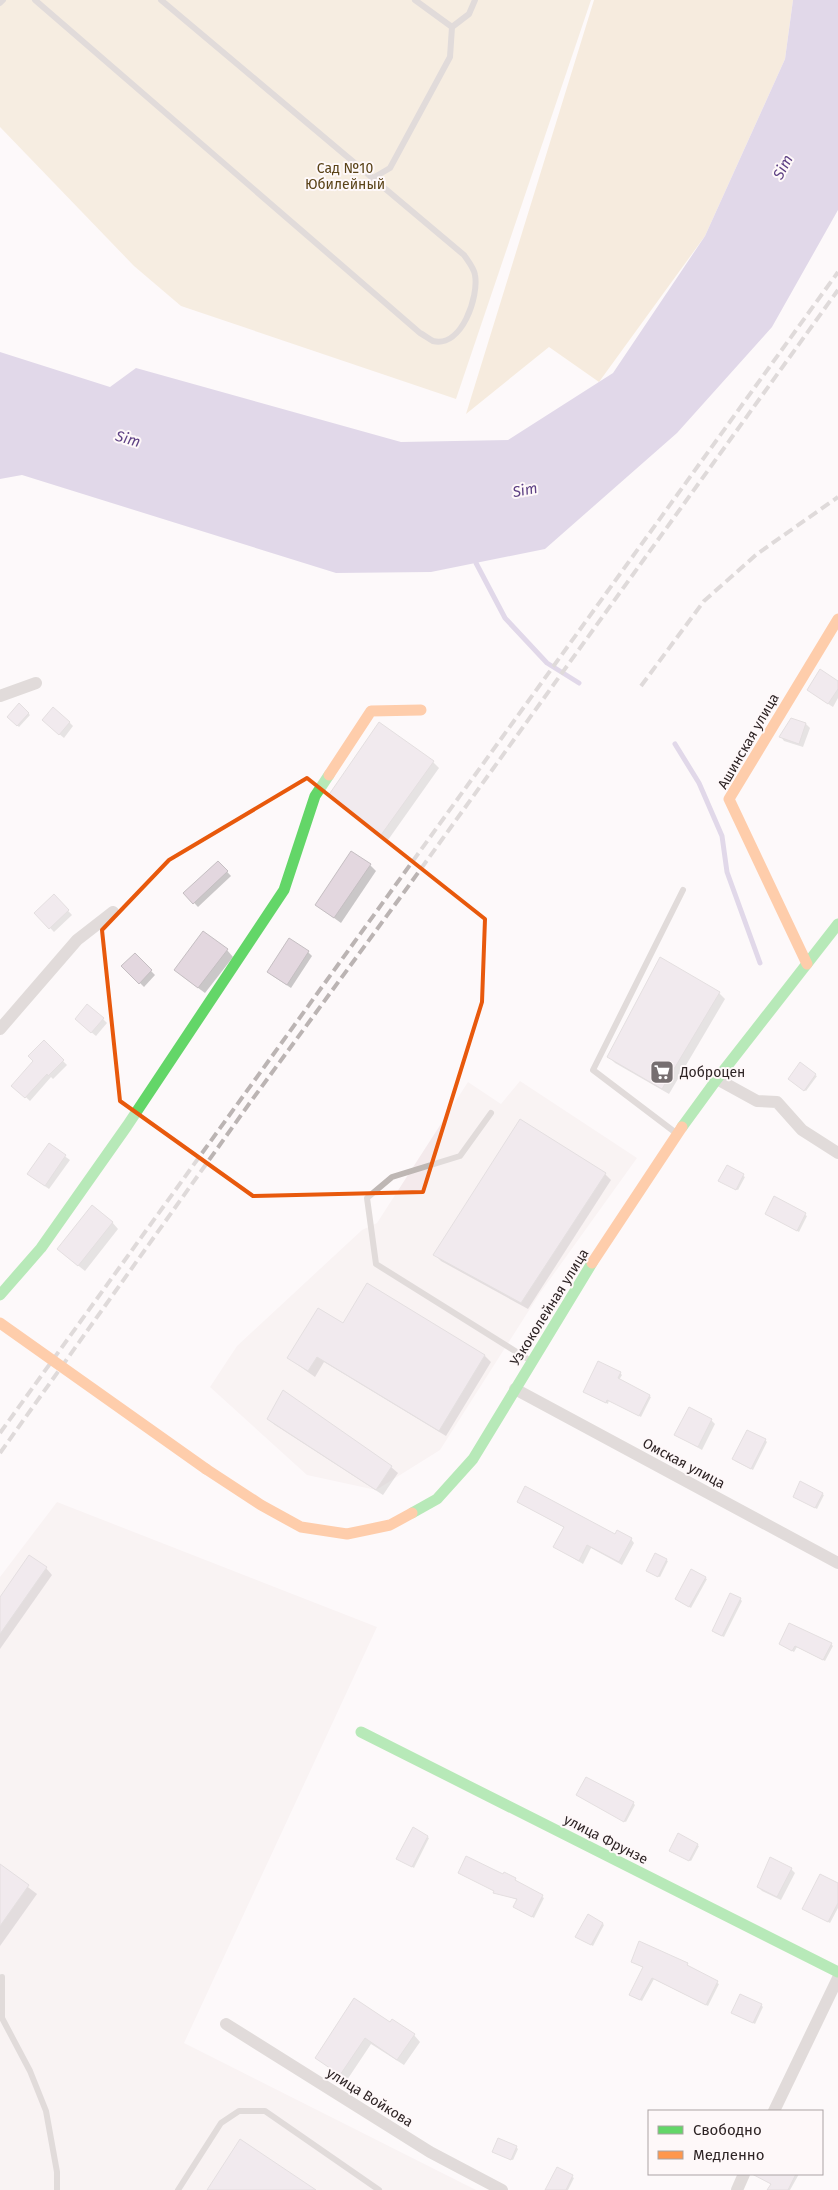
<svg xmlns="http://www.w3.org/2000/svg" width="838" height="2190" viewBox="0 0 838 2190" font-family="'Fira Sans',sans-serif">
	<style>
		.built { fill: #f4eaec }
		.green { fill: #eeddc4 }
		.forest { fill: #eedabc }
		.water { fill: #bfb0d6 }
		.shadow { fill: #0003 }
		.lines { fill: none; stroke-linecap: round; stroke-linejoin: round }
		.stream { stroke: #bfb0d6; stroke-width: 5 }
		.building { fill: #e3d7df; stroke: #c5bfc2 }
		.lane { stroke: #beb7b4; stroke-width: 6 }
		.street { stroke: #beb7b4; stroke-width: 12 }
		.fast { stroke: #63d668; stroke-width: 11 }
		.slow { stroke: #ff974d; stroke-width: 11 }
		.rail { stroke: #bbb4b3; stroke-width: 4; stroke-dasharray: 10 5; stroke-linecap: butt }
		.slow-bridge { stroke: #ff974d; stroke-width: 11 }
		.marked { fill: none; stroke: #e8590c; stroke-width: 4; stroke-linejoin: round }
		.labels { text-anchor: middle; stroke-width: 4; stroke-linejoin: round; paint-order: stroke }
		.park-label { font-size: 14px; fill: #5a4318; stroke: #fef8f9 }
		.street-label { font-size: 14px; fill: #2e2425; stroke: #fef8f9 }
		.poi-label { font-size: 14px; fill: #2e2425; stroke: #fef8f9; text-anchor: start }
		.water-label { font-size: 15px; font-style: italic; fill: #5e4184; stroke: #fef8f9 }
	</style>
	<rect width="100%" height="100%" fill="#fdf9fa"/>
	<g class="built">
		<polygon points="520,1081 637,1158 540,1293 440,1450 376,1490 307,1475 210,1387 237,1346 362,1230 377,1223 468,1082 501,1104"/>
		<polygon points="57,1502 377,1627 184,2043 476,2190 0,2190 0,1577"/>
	</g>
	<polygon class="green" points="0,0 591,0 456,399 181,306 134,266 0,127"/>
	<polygon class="forest" points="594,0 793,0 785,59 705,236 599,382 549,347 466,414"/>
	<polygon class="water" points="793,0 838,0 838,210 772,327 677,433 545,549 431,572 336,573 22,475 0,479 0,352 110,387 136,368 401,442 508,440 613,373 705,236 785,59"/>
	<g class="shadow">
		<polygon points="838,682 838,698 833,707 813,694"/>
		<polygon points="19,705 30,715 19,727 8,717"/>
		<polygon points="791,719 806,724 810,728 803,747 784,741 781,737"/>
		<polygon points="69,722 73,726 64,738 47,724"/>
		<polygon points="433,762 439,768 388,840 329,796"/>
		<polygon points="218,862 231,876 198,907 185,893"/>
		<polygon points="370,865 376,871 341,923 316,905"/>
		<polygon points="54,896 72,915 54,932 36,913"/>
		<polygon points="227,950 233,957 205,993 182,976"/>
		<polygon points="308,952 312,956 291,988 273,976"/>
		<polygon points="135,955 155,975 144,987 123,966"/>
		<polygon points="719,993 725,999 669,1094 615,1063 609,1057"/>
		<polygon points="103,1019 107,1023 96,1036 80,1023"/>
		<polygon points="44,1042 67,1065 53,1079 51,1077 30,1101 13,1085 35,1061"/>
		<polygon points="815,1075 817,1076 806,1091 791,1080"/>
		<polygon points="49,1145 70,1160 49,1189 33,1178"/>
		<polygon points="727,1167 745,1177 738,1190 720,1181"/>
		<polygon points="605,1174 611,1180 528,1309 441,1261 435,1255"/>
		<polygon points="775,1198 807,1216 799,1232 766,1214"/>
		<polygon points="112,1222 118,1229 85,1271 65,1255"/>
		<polygon points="343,1325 485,1356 491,1362 446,1436 324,1362 315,1377 288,1358"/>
		<polygon points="620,1373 622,1375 619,1380 651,1397 641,1417 609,1400 608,1404 586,1393"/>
		<polygon points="268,1419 391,1467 398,1473 383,1495 275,1425"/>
		<polygon points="711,1420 715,1424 702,1450 676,1435"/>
		<polygon points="765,1440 767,1442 753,1470 735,1461"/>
		<polygon points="822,1494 824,1495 817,1509 796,1498"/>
		<polygon points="518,1502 616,1536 631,1539 634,1543 622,1565 591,1548 583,1564 555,1547 565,1528"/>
		<polygon points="666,1560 668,1561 660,1577 649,1572"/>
		<polygon points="46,1568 52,1575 0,1649 0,1599"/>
		<polygon points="705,1578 707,1579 691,1608 678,1601"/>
		<polygon points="740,1599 742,1601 724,1637 715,1633 713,1631"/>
		<polygon points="831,1644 833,1646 825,1661 797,1647 794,1652 782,1645"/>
		<polygon points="580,1797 633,1803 635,1805 626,1822"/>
		<polygon points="414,1829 429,1838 414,1868 400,1860"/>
		<polygon points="697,1845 699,1846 691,1861 673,1852"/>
		<polygon points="0,1866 37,1894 0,1946"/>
		<polygon points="791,1869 795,1873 781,1900 762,1891 758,1887"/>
		<polygon points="515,1879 516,1882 544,1898 534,1918 515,1907 518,1900 495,1892"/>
		<polygon points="838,1884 838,1908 830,1923 806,1910"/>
		<polygon points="603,1924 604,1925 593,1946 578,1938"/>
		<polygon points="632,1962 687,1964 688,1967 719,1984 708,2006 654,1979 642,2001 632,1996 644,1968"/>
		<polygon points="761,2005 763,2007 755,2024 733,2013"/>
		<polygon points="390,2024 414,2035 420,2042 404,2065 371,2044 347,2080 316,2058"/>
		<polygon points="516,2147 518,2149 513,2160 495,2153"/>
		<polygon points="558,2169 574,2178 568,2190 552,2190"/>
		<polygon points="765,2174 799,2174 790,2190 769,2190 772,2184 763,2179"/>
	</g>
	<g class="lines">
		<g class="stream">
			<polyline points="477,557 476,563 505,618 547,663 579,683"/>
			<polyline points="675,744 699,783 722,836 727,872 760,963"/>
		</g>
	</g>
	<g class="building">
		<polygon points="820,669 838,681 838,689 828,704 807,690"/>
		<polygon points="19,703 29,713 17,726 7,717"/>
		<polygon points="53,707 70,722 59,735 42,720"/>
		<polygon points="791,718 806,723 799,744 779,737"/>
		<polygon points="379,722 434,761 381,835 328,796"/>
		<polygon points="351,851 371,864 334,918 315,905"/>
		<polygon points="218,861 228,871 193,904 183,893"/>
		<polygon points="54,894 69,910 49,929 34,913"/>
		<polygon points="203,931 228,949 198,988 174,970"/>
		<polygon points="289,938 309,951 287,985 267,972"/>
		<polygon points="135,953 152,970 139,984 121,966"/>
		<polygon points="660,957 720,992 662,1089 607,1057"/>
		<polygon points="87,1004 104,1018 91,1033 75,1019"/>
		<polygon points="44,1040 64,1060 48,1076 47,1074 25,1098 11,1086 33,1061 28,1056"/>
		<polygon points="800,1062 816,1074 804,1091 788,1079"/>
		<polygon points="520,1119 606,1173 521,1303 433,1255"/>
		<polygon points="49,1143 66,1155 45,1186 27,1174"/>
		<polygon points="727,1165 744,1174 736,1190 718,1181"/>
		<polygon points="774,1196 806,1213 797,1231 765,1214"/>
		<polygon points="92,1205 113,1222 78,1266 57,1249"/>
		<polygon points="367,1283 485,1355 439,1431 317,1357 308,1371 287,1358 318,1308 343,1323"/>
		<polygon points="598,1361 621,1372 618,1378 650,1395 639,1416 607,1400 606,1403 583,1392"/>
		<polygon points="283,1390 392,1466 376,1490 267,1419"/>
		<polygon points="689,1407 712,1419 698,1447 674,1435"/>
		<polygon points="747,1430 766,1439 751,1469 732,1459"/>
		<polygon points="800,1481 823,1493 815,1508 793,1497"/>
		<polygon points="525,1486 615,1534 617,1530 632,1538 619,1562 587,1545 579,1561 553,1547 564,1527 517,1502"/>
		<polygon points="655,1553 667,1559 658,1577 646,1571"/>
		<polygon points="29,1555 47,1567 0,1634 0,1597"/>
		<polygon points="691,1569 706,1577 689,1607 675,1599"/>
		<polygon points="730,1593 741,1598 722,1636 712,1631"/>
		<polygon points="789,1623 832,1643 823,1660 795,1646 792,1651 779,1644"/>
		<polygon points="586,1777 634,1802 624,1822 576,1795"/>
		<polygon points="413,1827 428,1836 412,1867 396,1859"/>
		<polygon points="678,1833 698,1844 689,1861 669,1851"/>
		<polygon points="466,1856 503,1874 504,1872 516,1878 515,1880 543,1895 532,1917 513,1907 517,1899 493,1893 494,1891 458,1873"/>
		<polygon points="770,1857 792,1868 777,1897 757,1887"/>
		<polygon points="0,1864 29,1885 0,1926"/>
		<polygon points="820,1874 838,1883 838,1903 828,1922 802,1909"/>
		<polygon points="588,1914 603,1923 591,1945 575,1937"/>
		<polygon points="639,1941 688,1963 687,1965 718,1981 706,2005 652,1978 640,2000 629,1995 643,1967 631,1962"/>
		<polygon points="740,1994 762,2004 753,2023 731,2013"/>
		<polygon points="354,1998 390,2022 392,2019 415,2034 397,2060 365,2038 340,2075 315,2058"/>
		<polygon points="498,2138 517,2146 511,2160 492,2152"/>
		<polygon points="240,2139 316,2190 207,2190"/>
		<polygon points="557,2167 573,2175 566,2190 545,2190"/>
		<polygon points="752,2174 796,2174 788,2190 767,2190 771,2184"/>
	</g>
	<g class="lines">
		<g class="lane">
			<path d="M35,0l385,333c4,2 9,6 13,8 29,7 46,-45 42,-66 -1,-7 -7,-14 -11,-20l-303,-255"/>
			<polyline points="415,0 452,27"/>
			<polyline points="0,3 3,0"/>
			<polyline points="373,178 390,168 450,57 452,27 469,14 475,0"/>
			<polyline points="491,1113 460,1156 392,1177 367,1198 376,1264 531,1361"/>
			<polyline points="676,1133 593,1070 683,890"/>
			<polyline points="2,1977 2,2018 30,2071 46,2111 57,2172 57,2190"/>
			<polyline points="178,2190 221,2123 239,2111 265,2111 379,2190"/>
		</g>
		<g class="street">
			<polyline points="0,696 36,683"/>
			<polyline points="0,1029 77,940 113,912"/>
			<polyline points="717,1079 757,1101 777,1102 802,1130 838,1153"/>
			<polyline points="515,1389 838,1563"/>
			<polyline points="226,2024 430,2152 502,2190"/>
			<polyline points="774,2111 838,1978"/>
			<polyline points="737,2190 744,2174"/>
		</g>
		<g class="fast">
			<polyline points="682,1127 717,1079 838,924"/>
			<polyline points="0,1295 41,1248 127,1126 284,890 315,796 329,775"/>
			<polyline points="412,1513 437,1499 473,1459 592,1263"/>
			<polyline points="361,1732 838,1972"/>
		</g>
		<g class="slow">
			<polyline points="329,775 371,711 421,710"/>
			<polyline points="807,964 729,799 838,619"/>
			<polyline points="592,1263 682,1127"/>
			<polyline points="206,1469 261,1505 301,1527 347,1534 390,1525 412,1513"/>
		</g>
		<g class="rail">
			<polyline points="641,686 704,601 757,554 838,497"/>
			<polyline points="0,1433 838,272"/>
			<polyline points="0,1453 249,1104 402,895 838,290"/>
		</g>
		<polyline class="slow-bridge" points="0,1323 206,1469"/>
	</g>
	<path d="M0 0H838V2190H0ZM307,778l178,141 -3,83 -59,190 -170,4 -133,-95 -18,-171 67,-70z" fill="#fdf9fa" fill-opacity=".55" fill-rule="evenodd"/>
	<path class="marked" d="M307,778l178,141 -3,83 -59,190 -170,4 -133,-95 -18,-171 67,-70z"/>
	<defs>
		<g id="supermarket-square" transform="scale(1.25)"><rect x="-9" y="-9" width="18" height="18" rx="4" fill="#766f70" stroke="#fef8f9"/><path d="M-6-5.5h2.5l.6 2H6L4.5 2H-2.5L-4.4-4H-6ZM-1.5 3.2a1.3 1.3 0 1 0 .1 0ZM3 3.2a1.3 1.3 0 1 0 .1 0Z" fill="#fff"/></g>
	</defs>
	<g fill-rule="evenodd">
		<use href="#supermarket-square" x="662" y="1072"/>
	</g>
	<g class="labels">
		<g class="park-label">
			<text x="345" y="173">Сад №10<tspan x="345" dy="16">Юбилейный</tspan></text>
		</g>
		<g class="street-label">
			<text transform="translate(748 741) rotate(-60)" y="5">Ашинская улица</text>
			<text transform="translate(549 1307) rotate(-58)" y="5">Узкоколейная улица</text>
			<text transform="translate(684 1463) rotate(28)" y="5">Омская улица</text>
			<text transform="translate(606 1839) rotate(27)" y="5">улица Фрунзе</text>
			<text transform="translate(370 2097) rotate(32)" y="5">улица Войкова</text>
		</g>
		<g class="poi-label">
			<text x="680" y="1077">Доброцен</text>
		</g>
		<g class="water-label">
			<text transform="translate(783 167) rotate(-62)" y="5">Sim</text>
			<text transform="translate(128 439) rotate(16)" y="5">Sim</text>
			<text transform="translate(525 490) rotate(-11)" y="5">Sim</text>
		</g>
	</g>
	<rect x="648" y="2110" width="175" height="65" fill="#fef8f9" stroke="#aba3a4"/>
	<rect x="658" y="2126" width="25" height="8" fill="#63d668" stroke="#aba3a4"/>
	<text x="693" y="2135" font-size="15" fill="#2e2425">Свободно</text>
	<rect x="658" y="2151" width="25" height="8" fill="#ff974d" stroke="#aba3a4"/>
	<text x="693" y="2160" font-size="15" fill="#2e2425">Медленно</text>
</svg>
